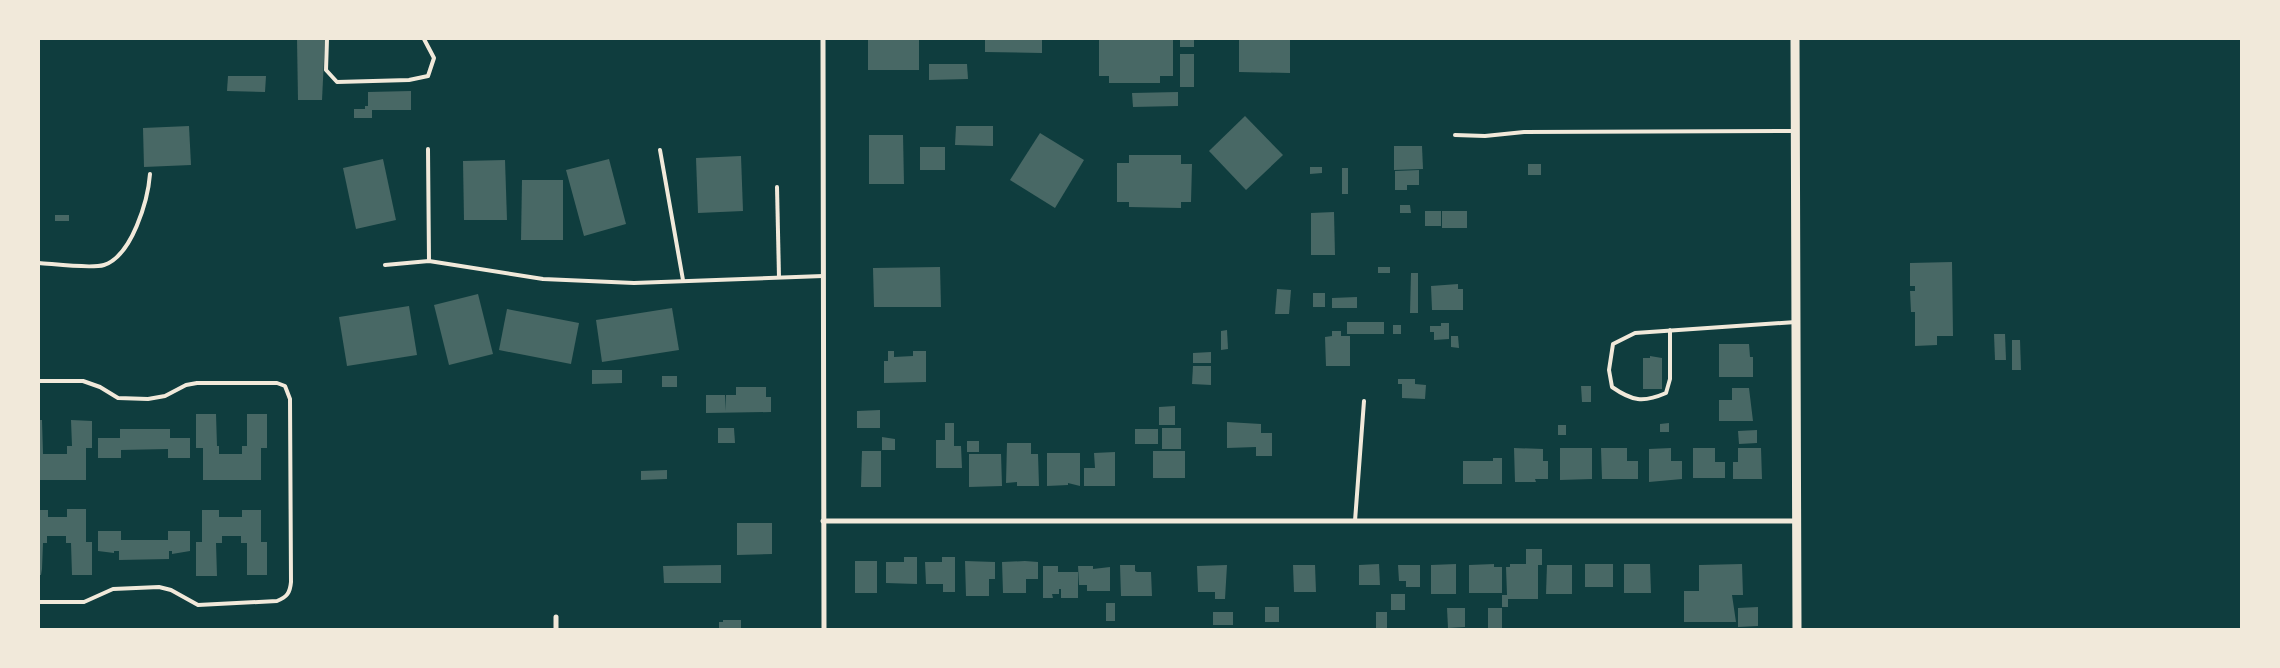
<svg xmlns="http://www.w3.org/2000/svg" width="2280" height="668" viewBox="0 0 2280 668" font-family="'Work Sans',sans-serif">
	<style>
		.building { fill: #486865 }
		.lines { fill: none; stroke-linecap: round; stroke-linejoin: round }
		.service { stroke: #f1e9da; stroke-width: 4 }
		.minor { stroke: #f1e9da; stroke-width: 5 }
		.tertiary { stroke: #f1e9da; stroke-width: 9 }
	</style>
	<rect width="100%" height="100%" fill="#0f3d3e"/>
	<g class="building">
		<polygon points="297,39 325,39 322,100 298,100"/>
		<rect x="868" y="39" width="51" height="31"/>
		<polygon points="985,39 1042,39 1042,53 985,52"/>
		<polygon points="1099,39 1173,39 1173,76 1160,76 1160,83 1109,83 1109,76 1099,76"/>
		<rect x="1180" y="39" width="14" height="8"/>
		<polygon points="1239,39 1290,39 1290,73 1239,72"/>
		<rect x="1180" y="54" width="14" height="33"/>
		<polygon points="929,64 967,64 968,79 929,80"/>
		<polygon points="228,76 266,76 265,92 227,91"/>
		<polygon points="411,91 411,110 372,110 372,118 354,118 354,109 365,109 365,106 368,106 368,92"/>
		<polygon points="1178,92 1178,106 1133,107 1132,93"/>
		<polygon points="1245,116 1283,155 1246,190 1209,151"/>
		<polygon points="189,126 191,165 144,167 143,128"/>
		<polygon points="956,126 993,126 993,146 955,145"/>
		<polygon points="1040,133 1084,160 1055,208 1010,180"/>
		<polygon points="869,135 903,135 904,184 869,184"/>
		<polygon points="1394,146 1422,146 1423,169 1394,170"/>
		<rect x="920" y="147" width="25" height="23"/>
		<polygon points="1129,155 1181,155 1181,164 1192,164 1191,202 1181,202 1181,208 1129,207 1129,202 1117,202 1117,163 1129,163"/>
		<polygon points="741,156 743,211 698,213 696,158"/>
		<polygon points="383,159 396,220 356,229 343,168"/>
		<polygon points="609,159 626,224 584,236 566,170"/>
		<polygon points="505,160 507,220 464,220 463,161"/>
		<rect x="1528" y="164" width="13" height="11"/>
		<polygon points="1310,167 1322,167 1322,173 1310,174"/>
		<rect x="1342" y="168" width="6" height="26"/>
		<polygon points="1419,170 1419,185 1407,185 1407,190 1395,190 1395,171"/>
		<polygon points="522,180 563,180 563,240 521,240"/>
		<polygon points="1400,205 1410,205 1411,213 1400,213"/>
		<rect x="1425" y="211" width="16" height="15"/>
		<rect x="1442" y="211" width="25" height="17"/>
		<polygon points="1334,212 1335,255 1311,255 1311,213"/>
		<rect x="55" y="215" width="14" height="6"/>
		<polygon points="1952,262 1953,336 1937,336 1937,345 1915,346 1915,312 1911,312 1910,291 1915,291 1915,286 1910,286 1910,263"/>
		<polygon points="940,267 941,307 874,307 873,268"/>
		<rect x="1378" y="267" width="12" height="6"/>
		<polygon points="1411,273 1418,273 1418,313 1410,313"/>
		<polygon points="1458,284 1458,289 1463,289 1463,310 1432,310 1431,286"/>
		<polygon points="1277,289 1291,290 1289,314 1275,314"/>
		<rect x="1313" y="293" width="12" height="14"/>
		<polygon points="478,294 493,354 449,365 434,305"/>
		<polygon points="1357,297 1357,308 1332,308 1332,298"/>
		<polygon points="409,306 417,355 347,366 339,317"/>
		<polygon points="672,308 679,350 602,362 596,320"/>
		<polygon points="507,309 579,323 571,364 499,350"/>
		<rect x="1347" y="322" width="37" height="12"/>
		<polygon points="1441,323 1449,323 1449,339 1434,340 1434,332 1430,332 1430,326 1441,326"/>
		<rect x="1393" y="325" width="8" height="9"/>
		<polygon points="1227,330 1228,349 1221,350 1221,331"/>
		<polygon points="1332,331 1341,331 1341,336 1350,336 1350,366 1326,366 1325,337 1332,336"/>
		<polygon points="1994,334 2005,334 2006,360 1995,360"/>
		<polygon points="1451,336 1458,336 1459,348 1451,347"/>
		<polygon points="2012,340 2020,340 2021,370 2012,370"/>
		<polygon points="1719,344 1749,344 1750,357 1753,357 1753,377 1719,377"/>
		<polygon points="888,351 894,351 894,357 913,356 913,351 926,351 926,382 884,383 884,361 888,361"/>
		<polygon points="1211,352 1211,363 1193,363 1193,353"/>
		<polygon points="1650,356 1662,358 1662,389 1643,389 1643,358 1650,358"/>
		<polygon points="1193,366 1211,366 1211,385 1192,384"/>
		<polygon points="592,370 622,370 622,383 592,384"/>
		<rect x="662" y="376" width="15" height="11"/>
		<polygon points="1398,379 1415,379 1415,384 1426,385 1425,399 1402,398 1402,384 1398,384"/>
		<polygon points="1581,386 1591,386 1591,402 1582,402"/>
		<polygon points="736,387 766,387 766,397 771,397 771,412 706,413 706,395 725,395 726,411 726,395 736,395"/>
		<polygon points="1732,388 1749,388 1753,421 1719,421 1719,400 1732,400"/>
		<polygon points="1175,406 1175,425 1159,425 1159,407"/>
		<polygon points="880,410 880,428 857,428 857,411"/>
		<polygon points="196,414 216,414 217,446 219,446 219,454 242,454 242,446 247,446 247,414 267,414 267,448 261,448 261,480 203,480 203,448 196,448"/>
		<polygon points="39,420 42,420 43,454 67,454 67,446 72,446 71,420 92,421 92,448 86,448 86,480 39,480"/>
		<polygon points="1227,422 1261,424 1261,433 1272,433 1272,456 1256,456 1256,447 1227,448"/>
		<polygon points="945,423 954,423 954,446 961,446 962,468 936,468 936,440 945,440"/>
		<polygon points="1669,423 1669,432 1660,432 1660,424"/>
		<rect x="1558" y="425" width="8" height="10"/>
		<polygon points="718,428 734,428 735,443 718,443"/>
		<rect x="1162" y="428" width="19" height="21"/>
		<polygon points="120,429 170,429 170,438 190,438 190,458 168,458 168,449 121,450 121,458 98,458 98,438 120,438"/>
		<rect x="1135" y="429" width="23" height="15"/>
		<polygon points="1757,430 1757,443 1739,444 1738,431"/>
		<polygon points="882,437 895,439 895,450 882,450"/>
		<rect x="967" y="441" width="12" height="11"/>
		<polygon points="1007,443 1031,443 1031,454 1038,454 1039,486 1017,486 1017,482 1006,483"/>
		<polygon points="1514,448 1543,449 1543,461 1548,461 1548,479 1535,479 1536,482 1515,482"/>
		<polygon points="1560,448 1592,448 1592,479 1560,480"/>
		<polygon points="1601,448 1627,448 1627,461 1638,461 1638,479 1602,479"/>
		<polygon points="1671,448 1671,461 1682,461 1682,479 1649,482 1649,449"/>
		<polygon points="1693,448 1715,448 1715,462 1725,462 1725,478 1693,478"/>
		<polygon points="1738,448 1761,448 1762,479 1733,479 1733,462 1738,462"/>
		<polygon points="862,451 881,451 881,487 861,487"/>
		<rect x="1153" y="451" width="32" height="27"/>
		<polygon points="1115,452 1115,486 1084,486 1084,468 1095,468 1094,453"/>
		<polygon points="1047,453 1080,453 1080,486 1068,483 1068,485 1047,486"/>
		<polygon points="969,454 1001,454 1002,486 969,487"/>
		<polygon points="1493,458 1502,458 1502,484 1463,484 1463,461 1493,461"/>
		<polygon points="667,470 667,479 641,480 641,471"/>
		<polygon points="67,509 86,509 86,542 92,542 92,575 72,575 71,543 66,543 66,536 47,536 47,543 43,543 42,569 41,575 39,575 39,510 48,510 48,517 67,517"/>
		<polygon points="202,510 219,510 219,517 242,517 242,510 261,510 261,542 267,542 267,575 247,575 247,543 241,543 241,536 222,536 222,543 216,543 217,576 196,576 196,542 202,542"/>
		<polygon points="737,523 772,523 772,554 737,555"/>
		<polygon points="98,531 121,531 121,540 168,540 168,531 190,531 190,551 172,554 172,551 169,551 169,559 119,560 119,551 114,551 114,553 98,551"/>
		<polygon points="1526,549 1542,549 1542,565 1538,565 1538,599 1508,599 1508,607 1502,607 1502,595 1507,595 1506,567 1510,567 1510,564 1526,564"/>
		<polygon points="904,557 917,557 917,584 886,583 886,562 904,562"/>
		<polygon points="942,557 955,557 955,592 943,592 943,584 926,584 925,562 942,562"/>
		<rect x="855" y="561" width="22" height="32"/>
		<polygon points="965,561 995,562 995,579 989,579 989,596 966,596"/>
		<polygon points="1025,561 1038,562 1038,579 1026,579 1026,593 1003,593 1002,562"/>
		<polygon points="1379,564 1380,585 1359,585 1359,565"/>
		<polygon points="1456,564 1456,594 1431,594 1431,565"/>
		<polygon points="1494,564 1494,567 1502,567 1502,593 1469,593 1469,565"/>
		<rect x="1585" y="564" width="28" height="23"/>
		<polygon points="1624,564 1650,564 1651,593 1624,593"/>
		<polygon points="1742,564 1743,595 1732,595 1736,622 1684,622 1684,591 1699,591 1699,565"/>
		<polygon points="721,565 721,583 664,583 663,566"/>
		<polygon points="1120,565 1135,565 1135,571 1137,572 1151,572 1152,596 1121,596"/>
		<polygon points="1227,565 1225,599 1215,599 1215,592 1198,592 1197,566"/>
		<polygon points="1293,565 1315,565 1316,592 1294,592"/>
		<polygon points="1398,565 1420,565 1420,587 1406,587 1406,581 1399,581"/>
		<polygon points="1547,565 1572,565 1572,594 1546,594"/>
		<polygon points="1043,566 1058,566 1058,572 1078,572 1078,598 1061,598 1061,589 1059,589 1059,594 1052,594 1053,598 1043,598"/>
		<polygon points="1078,566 1093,566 1093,569 1110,567 1110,591 1087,591 1087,585 1079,585"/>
		<rect x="1391" y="594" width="14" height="16"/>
		<rect x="1106" y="603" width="9" height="18"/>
		<rect x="1265" y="607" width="14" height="15"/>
		<polygon points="1758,607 1758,626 1738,627 1738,608"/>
		<polygon points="1447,608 1465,608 1465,627 1448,628"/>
		<rect x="1488" y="608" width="14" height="21"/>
		<rect x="1213" y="612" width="20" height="13"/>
		<rect x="1376" y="612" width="11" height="17"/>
		<polygon points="723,620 741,620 741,629 719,629 719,622 723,622"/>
	</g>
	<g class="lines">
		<g class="service">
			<polyline points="327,39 326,70 337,82 409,80 428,76 434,58 424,39"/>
			<polyline points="1455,135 1485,136 1524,132 1795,131"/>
			<polyline points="428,149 429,261"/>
			<polyline points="660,150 683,280"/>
			<polyline points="777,187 779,277"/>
			<path d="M39,263c15,1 52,6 65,2 28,-9 44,-65 46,-91"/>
			<polyline points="385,265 429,261 543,279 634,283 823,276"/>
			<path d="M1670,330v49l-4,14c-23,10 -34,8 -54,-6l-3,-17 4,-26 22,-11 161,-11"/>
			<path d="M39,381h44l17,6 18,11 30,1 17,-3 21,-11 11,-2h80l8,3 5,13 1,183c-1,11 -4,15 -14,19l-79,4 -27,-15 -12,-3 -46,2 -29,13h-45"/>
			<polyline points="1355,521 1364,401"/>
		</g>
		<g class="minor">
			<polyline points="823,39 824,629"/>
			<polyline points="823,521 1797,521"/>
			<polyline points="556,617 556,629"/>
		</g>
		<polyline class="tertiary" points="1795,39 1797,629"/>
	</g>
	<rect width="2280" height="668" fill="none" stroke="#f1e9da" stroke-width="80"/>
</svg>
